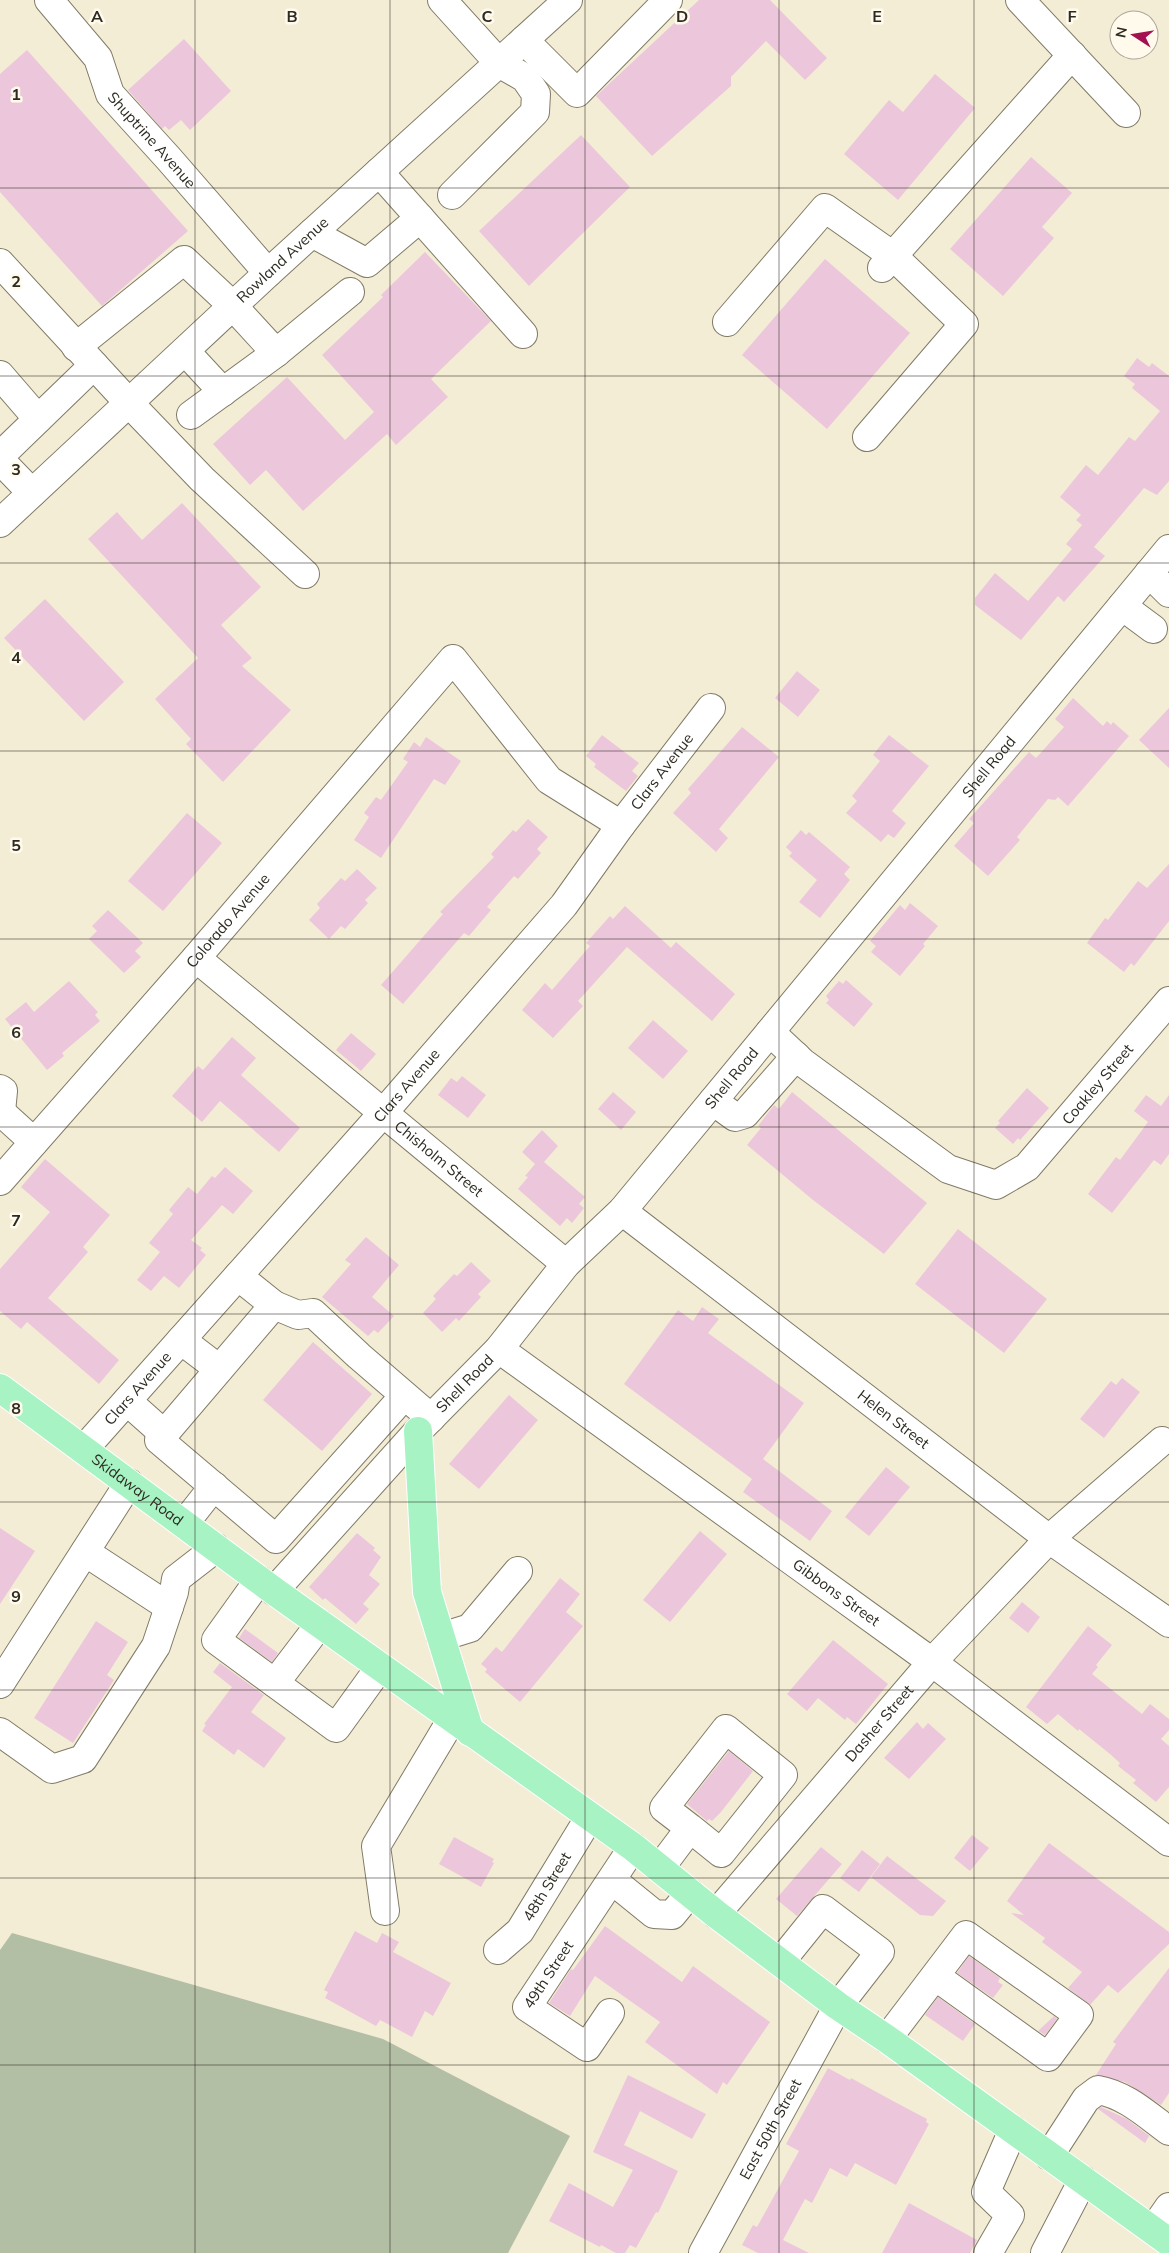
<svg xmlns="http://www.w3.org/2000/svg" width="1169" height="2253" viewBox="0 0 1169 2253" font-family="Mulish,sans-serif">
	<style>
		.green { fill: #b3bfa4 }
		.building { fill: #ecc7db }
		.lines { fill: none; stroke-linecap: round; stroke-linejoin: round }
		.minor-casing { stroke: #817b66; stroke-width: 30 }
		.major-casing { stroke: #fff; stroke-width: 30 }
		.minor { stroke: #fff; stroke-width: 28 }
		.major { stroke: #a7f3c3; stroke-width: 28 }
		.grid { fill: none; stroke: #2c2a21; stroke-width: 1; stroke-opacity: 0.55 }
		.labels { text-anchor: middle; stroke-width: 5; stroke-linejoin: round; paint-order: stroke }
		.street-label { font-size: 15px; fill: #2c2a21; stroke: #fffaec }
		.grid-label { font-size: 16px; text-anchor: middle; font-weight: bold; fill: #2c2a21; stroke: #fffaec; stroke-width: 5; stroke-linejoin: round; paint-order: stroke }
	</style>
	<rect width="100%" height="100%" fill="#f4edd6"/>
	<polygon class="green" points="12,1933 383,2039 570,2136 508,2253 0,2253 0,1950"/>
	<g class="building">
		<polygon points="699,0 770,0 827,58 805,80 766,41 731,77 731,86 652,156 596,96"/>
		<polygon points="184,39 231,91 190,130 181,120 169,130 165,126 162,129 128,90"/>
		<polygon points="27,50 188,231 102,306 0,192 0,74"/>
		<polygon points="935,74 975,108 898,200 844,154 889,100 903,112"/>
		<polygon points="581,135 630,187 529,286 479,231"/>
		<polygon points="1031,157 1072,193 1042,227 1054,238 1003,296 950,249"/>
		<polygon points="425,252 491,321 431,379 448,397 396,445 387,434 303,511 266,470 250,485 213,444 287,377 345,440 374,412 322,355 383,297 381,295"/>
		<polygon points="825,259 910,333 827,429 742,355"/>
		<polygon points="1137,358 1149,367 1152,363 1169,376 1169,481 1157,495 1144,488 1094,547 1105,556 1064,602 1058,596 1021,640 975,605 975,598 995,573 1028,601 1072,549 1066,544 1082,525 1076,520 1081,515 1060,497 1086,465 1098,475 1129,437 1135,441 1160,411 1132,388 1135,384 1124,376"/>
		<polygon points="182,503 261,587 221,625 252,658 242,666 291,710 223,782 186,744 191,739 155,699 198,658 88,539 117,512 142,540"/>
		<polygon points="45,599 124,682 84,721 4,638"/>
		<polygon points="797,671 820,690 798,717 775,698"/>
		<polygon points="1073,698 1103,726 1107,721 1111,725 1113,722 1129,736 1068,806 1058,797 1055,800 1048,799 1017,837 1020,840 988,876 954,846 974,823 969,819 1029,752 1036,758 1064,727 1055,719"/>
		<polygon points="1169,708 1169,768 1139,740"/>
		<polygon points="742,727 779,757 719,829 728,838 716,852 673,813 691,793 688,789"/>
		<polygon points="602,735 639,763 632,771 638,776 626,791 594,767 596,764 586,756"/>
		<polygon points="889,735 929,766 892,811 906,823 894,838 888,834 881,842 846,813 857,801 852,796 880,761 873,755"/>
		<polygon points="426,737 461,761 445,785 434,779 381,858 354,840 369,817 364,813 376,797 381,800 408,762 403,759 414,742 420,747"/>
		<polygon points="187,813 222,843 163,911 128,881"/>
		<polygon points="528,819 548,837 537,849 541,853 518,879 514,876 487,907 491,910 469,936 464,933 403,1004 381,985 443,914 440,912 494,857 491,854 513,830 516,832"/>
		<polygon points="801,830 806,835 809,832 850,867 844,874 850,880 820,918 799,902 817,880 789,856 792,853 786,847"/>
		<polygon points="1169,864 1169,921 1134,966 1131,963 1124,972 1087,943 1105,918 1108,920 1138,881 1147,888"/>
		<polygon points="357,869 377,888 365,900 368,903 345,929 341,926 329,939 309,920 320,908 317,904 341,878 345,881"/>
		<polygon points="910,903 938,926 923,944 925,946 900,976 871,952 876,946 870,941 900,905 905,910"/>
		<polygon points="625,906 671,948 676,942 735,994 712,1021 627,947 578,1001 583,1006 553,1038 522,1010 545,983 552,990 590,946 586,943 610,916 613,919"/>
		<polygon points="108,910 143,943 135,951 141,957 124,973 89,939 97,931 92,926"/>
		<polygon points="846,980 873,1004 854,1027 826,1003 829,1000 826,996 839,981 843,984"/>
		<polygon points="69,981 98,1012 95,1015 100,1021 62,1053 64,1056 47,1070 5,1019 26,1002 34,1012"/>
		<polygon points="653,1020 688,1051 663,1079 628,1048"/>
		<polygon points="351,1033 376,1054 361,1071 336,1050"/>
		<polygon points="232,1037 256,1058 241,1075 300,1128 279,1152 220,1101 202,1122 172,1096 198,1066 203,1070"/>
		<polygon points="462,1076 486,1095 468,1118 438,1095 451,1078 457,1082"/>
		<polygon points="1027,1088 1049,1108 1020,1140 1018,1138 1013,1144 995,1128 1000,1123 998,1121"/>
		<polygon points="613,1092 636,1112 621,1130 598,1109"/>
		<polygon points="792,1092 927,1203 884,1254 813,1200 747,1145 761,1128 758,1126 774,1105 779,1109"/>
		<polygon points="1146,1095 1161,1106 1169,1095 1169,1154 1161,1165 1154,1160 1112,1213 1088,1194 1116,1157 1120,1160 1148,1122 1134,1111"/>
		<polygon points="542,1130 558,1146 544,1162 585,1197 579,1204 584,1208 572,1223 567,1218 560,1226 518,1189 528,1177 525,1176 535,1164 522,1152"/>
		<polygon points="45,1159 110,1215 83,1247 88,1252 48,1298 119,1360 99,1384 27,1322 21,1329 0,1311 0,1269 50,1212 21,1187"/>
		<polygon points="225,1167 253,1191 233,1214 222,1205 191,1240 202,1248 200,1250 206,1255 179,1288 164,1276 151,1291 137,1280 160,1252 149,1243 173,1214 169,1210 188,1187 197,1194 212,1176 215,1178"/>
		<polygon points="958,1229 1047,1299 1004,1353 915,1284"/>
		<polygon points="366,1237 399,1265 372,1297 394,1316 378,1333 374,1330 368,1336 322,1297 351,1264 345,1260"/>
		<polygon points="471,1262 491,1281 478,1294 481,1297 459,1321 456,1318 442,1332 423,1313 436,1299 433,1296 454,1274 457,1276"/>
		<polygon points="702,1307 719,1319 708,1333 804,1403 763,1459 832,1511 810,1541 743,1492 752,1479 624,1384 678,1310 693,1321"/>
		<polygon points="313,1342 372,1394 322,1451 263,1400"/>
		<polygon points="1122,1378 1140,1392 1104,1438 1080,1419 1111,1381 1116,1385"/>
		<polygon points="509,1395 538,1420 479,1489 449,1464"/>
		<polygon points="886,1467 910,1487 869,1536 845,1517"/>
		<polygon points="0,1528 35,1551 0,1604"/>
		<polygon points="700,1531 727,1554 670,1622 643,1600"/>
		<polygon points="357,1533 375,1548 373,1550 381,1557 369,1575 380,1584 363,1604 369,1609 356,1624 325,1598 323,1600 309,1587"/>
		<polygon points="560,1578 580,1594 566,1612 583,1626 520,1702 485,1672 487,1669 481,1664 496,1647 502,1652"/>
		<polygon points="1022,1602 1040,1617 1028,1633 1009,1618"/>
		<polygon points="96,1621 128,1642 107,1675 114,1680 73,1743 34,1718"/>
		<polygon points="1088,1626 1112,1645 1096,1665 1098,1667 1092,1674 1142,1714 1150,1704 1169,1719 1169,1730 1161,1739 1169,1746 1169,1787 1156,1802 1133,1783 1136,1780 1118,1766 1120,1763 1110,1754 1079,1729 1078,1731 1058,1714 1047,1724 1026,1707"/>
		<polygon points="245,1629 278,1653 272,1662 239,1638"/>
		<polygon points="833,1640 888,1684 856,1724 847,1717 845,1720 818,1698 807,1711 787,1694"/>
		<polygon points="220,1663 264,1695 251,1712 286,1738 264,1768 238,1749 234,1755 202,1731 206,1725 204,1724 232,1687 213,1672"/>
		<polygon points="917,1722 923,1729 928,1723 946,1739 909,1779 884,1758"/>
		<polygon points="729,1751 753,1771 721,1812 712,1821 709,1819 707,1821 687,1804"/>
		<polygon points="972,1835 989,1848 970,1871 954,1858"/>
		<polygon points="454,1837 494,1859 492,1862 494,1863 481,1887 439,1864"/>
		<polygon points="1049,1843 1169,1932 1169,1944 1118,1993 1108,1985 1090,2005 1068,1988 1082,1972 1042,1942 1045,1938 1011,1913 1024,1915 1007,1901"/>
		<polygon points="821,1847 842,1864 797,1916 776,1899"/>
		<polygon points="862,1850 880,1864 859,1892 840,1878"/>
		<polygon points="887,1856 946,1901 933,1916 920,1915 871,1877"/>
		<polygon points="605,1926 682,1982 693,1966 770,2022 727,2085 723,2082 717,2094 645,2042 660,2022 595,1976 570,2016 549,2003 571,1969 573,1970"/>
		<polygon points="355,1931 377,1943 382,1933 399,1942 393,1952 451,1983 433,2016 425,2011 412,2037 380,2020 376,2026 325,1998 328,1992 324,1990"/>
		<polygon points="969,1956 1000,1978 998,1982 1003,1985 993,1998 957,1973"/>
		<polygon points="1169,1968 1169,2093 1161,2105 1125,2082 1096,2075 1116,2044 1113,2042"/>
		<polygon points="938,1997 975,2024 963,2041 925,2015"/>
		<polygon points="1054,2016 1057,2019 1045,2035 1038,2031"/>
		<polygon points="828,2068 850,2080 851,2078 893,2101 927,2119 926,2122 929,2124 896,2185 855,2163 847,2177 830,2168 812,2203 805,2199 783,2240 809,2253 758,2253 742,2245 753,2225 757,2227 799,2151 786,2144"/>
		<polygon points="628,2075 706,2114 692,2139 640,2111 624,2145 678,2171 658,2213 656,2212 636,2248 630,2245 625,2253 616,2253 601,2245 600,2247 549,2221 569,2183 613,2207 633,2170 593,2152"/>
		<polygon points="1101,2107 1127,2119 1156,2141 1149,2136 1145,2143 1098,2109"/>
		<polygon points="909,2203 977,2240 970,2253 882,2253"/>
	</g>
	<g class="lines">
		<g class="minor-casing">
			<g id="minor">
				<path id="s1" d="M49,0l49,58 12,36 59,65 99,114"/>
				<polyline points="442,0 499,63 525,78 536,94 535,112 452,195"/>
				<polyline points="1020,0 1126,113"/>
				<polyline points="524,40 577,93 668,0"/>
				<polyline points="379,172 523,334"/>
				<polyline points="312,233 367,263 420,218"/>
				<polyline points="0,263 129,403 202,479 305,574"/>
				<polyline points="882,268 1072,55"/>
				<polyline points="727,322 825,208 893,256 964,324 867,437"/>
				<polyline points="76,347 184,260 233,306 276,353 350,292"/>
				<polyline points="185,351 223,392"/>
				<polyline points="0,375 38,419"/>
				<polyline points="191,415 276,353"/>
				<polyline points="0,456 94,365"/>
				<polyline points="0,460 32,493"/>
				<path id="s2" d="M0,523l268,-250 300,-273"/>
				<polyline points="1149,573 1169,593"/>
				<polyline points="1122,606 1153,629"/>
				<path id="s3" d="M196,958l370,306"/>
				<path id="s4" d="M770,1032l32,30 146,107 48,16 31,-18 142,-166"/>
				<polyline points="0,1089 3,1091 1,1112"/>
				<polyline points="713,1101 735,1117 745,1114 796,1056"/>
				<polyline points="1,1112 34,1142"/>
				<path id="s5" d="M0,1181l196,-223 257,-299 96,121 72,45"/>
				<path id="s6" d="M622,1211l427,328 120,84"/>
				<polyline points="238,1276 274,1305"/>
				<polyline points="181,1340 219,1369"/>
				<path id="s7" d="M499,1349l433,313 237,180"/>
				<polyline points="404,1396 276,1539 159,1440 274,1305 298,1315 313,1313 359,1356 431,1418"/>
				<polyline points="127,1401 164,1434"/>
				<path id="s8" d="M84,1449l299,-336 181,-208 57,-80 90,-117"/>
				<polyline points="184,1524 214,1486"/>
				<polyline points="85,1552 169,1607"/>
				<polyline points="259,1580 216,1640 336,1728 380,1667"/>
				<path id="s9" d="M274,1591l144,-160 81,-82 67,-85 56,-53 547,-662"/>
				<polyline points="441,1637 470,1628 518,1571"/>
				<polyline points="275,1683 320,1624"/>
				<polyline points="0,1684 129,1483"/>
				<polyline points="0,1732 52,1769 83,1759 156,1646 174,1592 176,1579 216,1548"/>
				<polyline points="660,1868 690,1828 721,1853 783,1775 726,1729 664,1808 690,1828"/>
				<polyline points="612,1880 654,1914 672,1915 690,1893"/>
				<polyline points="385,1911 376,1846 452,1719"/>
				<path id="s10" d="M716,1914l216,-252 117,-123 113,-98"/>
				<path id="s11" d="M498,1950l22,-19 69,-113"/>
				<path id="s12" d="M610,2013l-23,34 -60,-40 106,-160"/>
				<polyline points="887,2039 966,1935 1079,2015 1048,2057 935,1976"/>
				<path d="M1049,2156l37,-57 12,-9c28,5 48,24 71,41"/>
				<polyline points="1153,2230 1169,2207"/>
				<path id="s13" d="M703,2253l135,-247 42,-54 -57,-43 -42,52"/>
				<polyline points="988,2253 1010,2215 986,2192 1013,2130"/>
				<polyline points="1045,2253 1083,2180"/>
			</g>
		</g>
		<g class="major-casing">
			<g id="major">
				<path id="s14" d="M0,1388l274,203 359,256 83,67 122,92 49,33 282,203"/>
				<polyline points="418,1431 427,1592 470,1732"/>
			</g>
		</g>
		<use href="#minor" class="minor"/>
		<use href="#major" class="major"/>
	</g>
	<path class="grid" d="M195,0v2253M390,0v2253M585,0v2253M779,0v2253M974,0v2253M0,188h1169M0,376h1169M0,563h1169M0,751h1169M0,939h1169M0,1127h1169M0,1314h1169M0,1502h1169M0,1690h1169M0,1878h1169M0,2065h1169"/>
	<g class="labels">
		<g class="street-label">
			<text dy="5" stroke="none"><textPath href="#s1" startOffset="176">Shuptrine Avenue</textPath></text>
			<text dy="5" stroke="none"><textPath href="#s2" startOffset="386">Rowland Avenue</textPath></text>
			<text dy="5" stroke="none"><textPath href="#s9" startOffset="1092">Shell Road</textPath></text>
			<text dy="5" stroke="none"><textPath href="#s8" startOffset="891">Clars Avenue</textPath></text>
			<text dy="5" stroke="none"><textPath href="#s5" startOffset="346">Colorado Avenue</textPath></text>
			<text dy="5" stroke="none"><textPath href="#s9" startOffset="688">Shell Road</textPath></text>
			<text dy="5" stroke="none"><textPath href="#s4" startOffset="420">Coakley Street</textPath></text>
			<text dy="5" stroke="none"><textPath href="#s8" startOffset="486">Clars Avenue</textPath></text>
			<text dy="5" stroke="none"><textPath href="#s3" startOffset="315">Chisholm Street</textPath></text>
			<text dy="5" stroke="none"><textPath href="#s9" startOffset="282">Shell Road</textPath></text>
			<text dy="5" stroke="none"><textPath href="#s8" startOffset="81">Clars Avenue</textPath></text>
			<text dy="5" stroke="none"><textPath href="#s6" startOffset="342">Helen Street</textPath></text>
			<text dy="5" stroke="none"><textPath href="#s14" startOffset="171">Skidaway Road</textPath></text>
			<text dy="5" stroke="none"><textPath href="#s7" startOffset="416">Gibbons Street</textPath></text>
			<text dy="5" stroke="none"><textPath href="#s10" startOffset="251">Dasher Street</textPath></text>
			<text dy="5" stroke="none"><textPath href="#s11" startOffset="81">48th Street</textPath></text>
			<text dy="5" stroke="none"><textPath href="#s12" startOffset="152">49th Street</textPath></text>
			<text dy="5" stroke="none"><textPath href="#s13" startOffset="141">East 50th Street</textPath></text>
		</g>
	</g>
	<g class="grid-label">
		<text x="97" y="22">A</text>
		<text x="292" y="22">B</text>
		<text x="487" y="22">C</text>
		<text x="682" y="22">D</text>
		<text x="877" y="22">E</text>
		<text x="1072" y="22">F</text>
		<text x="16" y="100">1</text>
		<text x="16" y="287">2</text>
		<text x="16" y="475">3</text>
		<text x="16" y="663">4</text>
		<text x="16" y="851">5</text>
		<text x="16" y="1038">6</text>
		<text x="16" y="1226">7</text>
		<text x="16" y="1414">8</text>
		<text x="16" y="1602">9</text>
	</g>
	<g transform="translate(1134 35) rotate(282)"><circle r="24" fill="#fffaec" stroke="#aba79b"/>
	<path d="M0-4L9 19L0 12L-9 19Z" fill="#a41152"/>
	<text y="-8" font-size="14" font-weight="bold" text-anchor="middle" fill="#2c2a21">N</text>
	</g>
</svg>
